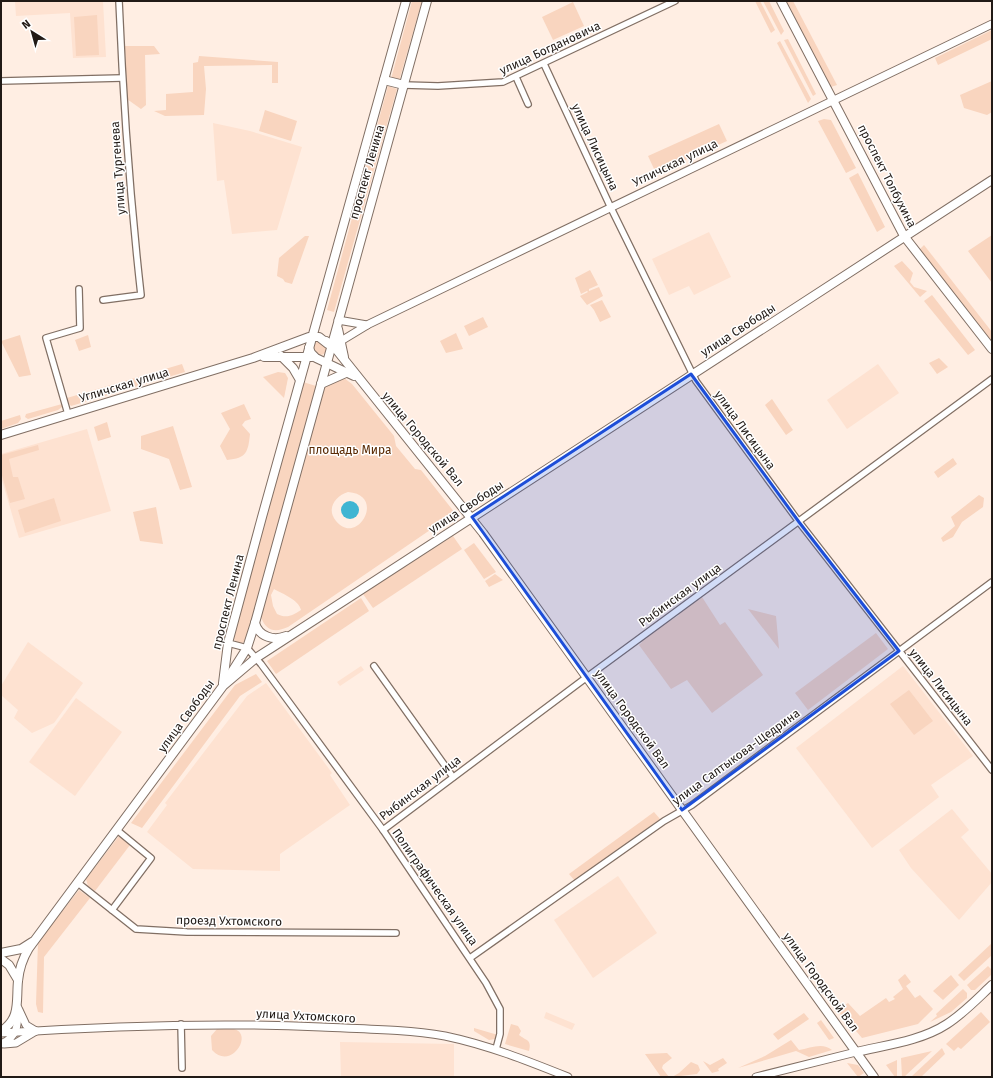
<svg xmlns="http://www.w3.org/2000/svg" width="993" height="1078" viewBox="0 0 993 1078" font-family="'Fira Sans',sans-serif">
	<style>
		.built { fill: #fee2d1 }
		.green { fill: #f9d5bf; fill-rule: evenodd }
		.water { fill: #3fb5d2 }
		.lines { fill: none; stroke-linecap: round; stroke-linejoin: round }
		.minor-casing { stroke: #816f64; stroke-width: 8 }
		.tertiary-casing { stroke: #816f64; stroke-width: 9 }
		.secondary-casing { stroke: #816f64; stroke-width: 10 }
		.minor { stroke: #fff; stroke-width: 5.5 }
		.tertiary { stroke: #fff; stroke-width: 7 }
		.secondary { stroke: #fff; stroke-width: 8 }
		.marked { fill: #1d4ed8; fill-opacity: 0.2; stroke: #1d4ed8; stroke-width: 3; stroke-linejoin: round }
		.labels { text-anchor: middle; stroke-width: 3; stroke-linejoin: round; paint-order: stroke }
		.street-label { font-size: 12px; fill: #211a16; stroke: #fff }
		.park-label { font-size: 12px; fill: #5a2a03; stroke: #fff }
	</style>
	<rect width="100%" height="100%" fill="#ffeee3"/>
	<g class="built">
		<polygon points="15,1 103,1 106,57 73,58 70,13 16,16"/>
		<polygon points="213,123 250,131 302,147 277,230 232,234 224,180 217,181"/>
		<polygon points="709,232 731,277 694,295 689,286 669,295 652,259"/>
		<polygon points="878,364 899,393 847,429 827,400"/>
		<polygon points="87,429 111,511 19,538 1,477 1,454"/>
		<polygon points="28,642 83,683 54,723 32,733 14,718 18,710 1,695 1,686"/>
		<polygon points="361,666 364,670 340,686 337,682"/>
		<polygon points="903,666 973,756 931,785 939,797 872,848 796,748"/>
		<polygon points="266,683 332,773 330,775 350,805 280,854 280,871 193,869 147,832 167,805 165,803 247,696"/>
		<polygon points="76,698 122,732 75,796 29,762"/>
		<polygon points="952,809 969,830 961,837 992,874 992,882 959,920 911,868 899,850"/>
		<polygon points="618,876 657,933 593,978 554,920"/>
		<polygon points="546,1012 575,1024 572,1030 544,1018"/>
		<polygon points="340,1042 454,1044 454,1077 341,1077"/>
	</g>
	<g class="green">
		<polygon points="412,1 422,1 399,81 391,79"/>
		<polygon points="755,1 760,1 775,30 771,33"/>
		<polygon points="763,1 769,1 784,31 781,35"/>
		<polygon points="786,1 793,1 837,85 831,87"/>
		<polygon points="573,2 584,26 553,40 542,17"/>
		<polygon points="97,15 99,55 76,56 74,17"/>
		<polygon points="992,30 992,39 938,65 935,58"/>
		<polygon points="788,39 816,94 813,96 784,40"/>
		<polygon points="780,41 811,99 808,103 777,43"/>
		<polygon points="125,46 154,46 160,54 145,55 146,105 141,109 127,99"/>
		<polygon points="199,56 278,62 278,83 272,83 272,65 204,66 206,89 204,115 165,116 154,111 166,110 166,94 193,92 193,63 198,62"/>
		<polygon points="992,81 992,112 987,115 964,108 960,95"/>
		<polygon points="388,86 397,89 334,312 327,310"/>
		<polygon points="265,110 297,121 291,141 259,131"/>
		<polygon points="824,119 831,120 856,168 846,173 818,121"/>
		<polygon points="719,124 727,141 656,173 648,156"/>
		<polygon points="858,173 885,227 877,232 849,178"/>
		<polygon points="992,235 992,283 968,251"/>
		<polygon points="305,236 309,236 292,284 285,282 283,279 277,276 279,258"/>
		<polygon points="924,245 992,332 992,342 920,249"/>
		<polygon points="902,261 913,273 910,282 914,287 927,291 920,297 894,266"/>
		<polygon points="590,270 598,285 589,289 589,291 599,287 603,296 587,305 580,296 588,292 587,291 581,294 575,278"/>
		<polygon points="932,295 975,350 968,355 924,301"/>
		<polygon points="602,300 611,317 600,322 594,310 590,305"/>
		<polygon points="483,317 488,327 469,336 464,326"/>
		<polygon points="456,333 463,349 446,353 440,341"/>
		<polygon points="20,335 31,375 19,377 1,341"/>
		<polygon points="88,335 91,347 79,351 75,340"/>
		<circle cx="320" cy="348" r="7"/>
		<polygon points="939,358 948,367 937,374 929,363"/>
		<polygon points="182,364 185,372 71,406 67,401 67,398"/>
		<polygon points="278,372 285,373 288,378 284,398 263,377"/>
		<path d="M344,378l8,6 42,52 2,10 19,23 6,1 34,43 -167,114c-13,6 -22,4 -27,-10l62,-227 4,-6zM348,492c39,3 9,55 -12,29 -10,-12 -1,-25 12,-29zM274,589c9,5 25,11 27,21 -8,5 -14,9 -24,4l-4,-8 -2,-11z"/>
		<polygon points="303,382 316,386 246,640 241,644 236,642 234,639 235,633"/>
		<polygon points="772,399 793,430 786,435 765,405"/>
		<polygon points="62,404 62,407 58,410 28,419 25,417 26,414"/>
		<path d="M244,404l7,15 -6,2 -3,4 8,9c-2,18 -3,24 -23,26l-7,-14 10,-17 -9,-16z"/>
		<polygon points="20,415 21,419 18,423 1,429 1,421"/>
		<polygon points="107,422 111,437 98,441 94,427"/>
		<polygon points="173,426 192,487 180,490 169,459 141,449 141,436"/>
		<polygon points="38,445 39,450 9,459 13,477 18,477 25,499 10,503 1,472 1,455"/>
		<polygon points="953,458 957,464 938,478 934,472"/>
		<polygon points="979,495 984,498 983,507 962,522 953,537 943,542 941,538 955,526 951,517"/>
		<polygon points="54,498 61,521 25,533 18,510"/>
		<polygon points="156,507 163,544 140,541 133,512"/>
		<polygon points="453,536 462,549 373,608 363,594"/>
		<polygon points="474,543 496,572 484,579 464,550"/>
		<polygon points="495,574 503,580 489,587 485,581"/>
		<polygon points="702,597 720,625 725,622 763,675 712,713 687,680 671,689 639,645 642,642 639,641 669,620 670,621 679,615 677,613 698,598 699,600"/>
		<polygon points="361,598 369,611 276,674 267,661"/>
		<polygon points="748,609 776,616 779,649"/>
		<polygon points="876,633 888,649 808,710 795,693"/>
		<polygon points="256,674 262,682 240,696 142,828 131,823 235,685"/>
		<polygon points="909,690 933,721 914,735 890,704"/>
		<polygon points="654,812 660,819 575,881 569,874"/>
		<polygon points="119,836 130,845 95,891 88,886 86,879"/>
		<polygon points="79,890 90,898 44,957 43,1013 38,1012 36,1004 38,942"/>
		<polygon points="992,943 992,955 964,981 958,975"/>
		<polygon points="988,966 992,970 992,974 975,990 971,990 967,985"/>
		<path d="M905,974l6,8 -5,4 9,12 5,-3 13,14 -15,15 -56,14c-8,-10 -17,-18 -25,-28l11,-7 12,13 26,-18 3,4 6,-3 -2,-2 10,-8 -5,-9z"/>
		<polygon points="951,975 959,985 943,1000 933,991"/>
		<polygon points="963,989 967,993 967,998 951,1012 930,1022 937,1016 936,1014"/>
		<polygon points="981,1012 990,1022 961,1049 958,1047 954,1051 946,1044"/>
		<polygon points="804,1013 809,1019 778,1040 773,1034"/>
		<polygon points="821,1020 834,1038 829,1040 817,1023"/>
		<path d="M511,1024l7,2 3,5 -2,4c7,6 13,4 10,16l-24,-7z"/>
		<polygon points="474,1028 498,1035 495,1039 489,1040 474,1031"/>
		<path d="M217,1029c5,0 12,-1 17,0 20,5 -3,42 -22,21l-1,-14z"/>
		<path d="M791,1040l8,10c11,-2 24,-8 33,0l-23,7 -13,-6 -58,17 27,-12z"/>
		<polygon points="942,1048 945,1054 921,1077 911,1077"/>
		<polygon points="932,1051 904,1077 902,1077 901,1058"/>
		<polygon points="667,1053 672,1058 663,1065 662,1068 669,1077 661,1077 645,1054"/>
		<polygon points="723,1058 727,1063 718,1069 719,1071 712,1073 703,1061 710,1065"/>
		<polygon points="897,1060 897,1077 895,1077 886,1065"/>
		<polygon points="691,1062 698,1065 700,1070 697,1074 672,1077 679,1073"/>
		<polygon points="847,1063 858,1065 864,1073 858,1077"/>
	</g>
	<circle class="water" cx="350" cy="510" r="9"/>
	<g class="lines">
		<g class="minor-casing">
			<g id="minor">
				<polyline points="544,64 611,208 696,381 799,522 992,770"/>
				<polyline points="516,77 528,104"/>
				<polyline points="1,81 122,78"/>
				<polyline points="404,85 438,86 503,82 675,1"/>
				<path d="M103,300l38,-5c-11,-98 -18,-196 -22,-294"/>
				<polyline points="68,414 46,338 80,328 79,289"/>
				<polyline points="228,643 247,648 261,664 383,830 486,983 500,1009 500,1034 496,1049"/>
				<polyline points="374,666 453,777"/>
				<polyline points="383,830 587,677 992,379"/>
				<polyline points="78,883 136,929 187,932 396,933"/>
				<polyline points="112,910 151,858 117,830"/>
				<polyline points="470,958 664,821 692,805 992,582"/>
				<polyline points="181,1024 182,1068"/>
			</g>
		</g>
		<g class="tertiary-casing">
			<g id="tertiary">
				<polyline points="338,320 367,325"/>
				<polyline points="336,344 369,324 992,24"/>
				<polyline points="19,1010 26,1025 36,1031"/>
				<path d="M1,1033c107,-7 213,-11 320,-6 41,2 84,2 124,9 43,9 83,25 123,41"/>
				<path d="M1,1044c17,-7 17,-20 17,-36"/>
				<polyline points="4,1044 16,1043 36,1031"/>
				<polyline points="756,1077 856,1052"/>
			</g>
		</g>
		<g class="secondary-casing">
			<g id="secondary">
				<polyline points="781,1 904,236 992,349"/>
				<polyline points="384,80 404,85"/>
				<polyline points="338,329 344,357"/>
				<polyline points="326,341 335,348 483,533 874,1077"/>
				<polyline points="309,348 311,353 316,358 354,376"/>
				<polyline points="281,356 293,368 300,380"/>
				<polyline points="264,357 312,357"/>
				<polyline points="321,384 348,372"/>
				<polyline points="1,435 253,358 309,337 319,337 328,344"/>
				<path d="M255,623c4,14 19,18 31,13"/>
				<polyline points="228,678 247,648 255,623 427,1"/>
				<polyline points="223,683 228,643 262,517 406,1"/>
				<polyline points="1,953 21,949 32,942"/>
				<polyline points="1,959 9,965 18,980"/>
				<path d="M1,1031c20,-12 15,-31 17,-50 1,-11 5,-23 11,-33l194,-262 33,-28 736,-478"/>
				<path d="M856,1052c30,-7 65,-11 91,-28 17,-11 31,-26 45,-39"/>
			</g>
		</g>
		<use href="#minor" class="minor"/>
		<use href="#tertiary" class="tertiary"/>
		<use href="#secondary" class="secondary"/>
	</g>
	<path class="marked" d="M691,374l108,148 100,129 -217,159 -210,-293z"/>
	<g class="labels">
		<g class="street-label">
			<text transform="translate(550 48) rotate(-25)" y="4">улица Богдановича</text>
			<text transform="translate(595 147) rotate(65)" y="4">улица Лисицына</text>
			<text transform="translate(675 163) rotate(-26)" y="4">Угличская улица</text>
			<text transform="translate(118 168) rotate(-94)" y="4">улица Тургенева</text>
			<text transform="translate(367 172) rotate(-74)" y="4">проспект Ленина</text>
			<text transform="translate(887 176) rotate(63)" y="4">проспект Толбухина</text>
			<text transform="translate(738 330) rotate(-33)" y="4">улица Свободы</text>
			<text transform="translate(124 385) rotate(-17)" y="4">Угличская улица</text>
			<text transform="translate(745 430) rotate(54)" y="4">улица Лисицына</text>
			<text transform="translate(423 439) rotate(50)" y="4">улица Городской Вал</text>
			<text transform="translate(466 507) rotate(-33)" y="4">улица Свободы</text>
			<text transform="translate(680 595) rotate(-36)" y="4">Рыбинская улица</text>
			<text transform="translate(228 602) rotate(-76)" y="4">проспект Ленина</text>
			<text transform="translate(941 687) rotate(52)" y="4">улица Лисицына</text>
			<text transform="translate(186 716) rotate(-54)" y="4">улица Свободы</text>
			<text transform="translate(632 719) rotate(54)" y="4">улица Городской Вал</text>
			<text transform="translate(736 757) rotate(-36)" y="4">улица Салтыкова-Щедрина</text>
			<text transform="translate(420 788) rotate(-37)" y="4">Рыбинская улица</text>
			<text transform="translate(435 887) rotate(55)" y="4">Полиграфическая улица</text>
			<text transform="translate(229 921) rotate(1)" y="4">проезд Ухтомского</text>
			<text transform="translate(821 982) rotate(54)" y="4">улица Городской Вал</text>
			<text transform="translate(306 1016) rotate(3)" y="4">улица Ухтомского</text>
		</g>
		<g class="park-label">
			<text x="350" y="454">площадь Мира</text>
		</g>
	</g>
	<rect width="993" height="1078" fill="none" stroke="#211a16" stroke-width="4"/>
	<g transform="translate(32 32) rotate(323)" stroke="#ffffff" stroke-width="3" paint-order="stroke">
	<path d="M0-3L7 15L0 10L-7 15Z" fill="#211a16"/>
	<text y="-6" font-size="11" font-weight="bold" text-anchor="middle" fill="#211a16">N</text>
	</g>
</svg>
